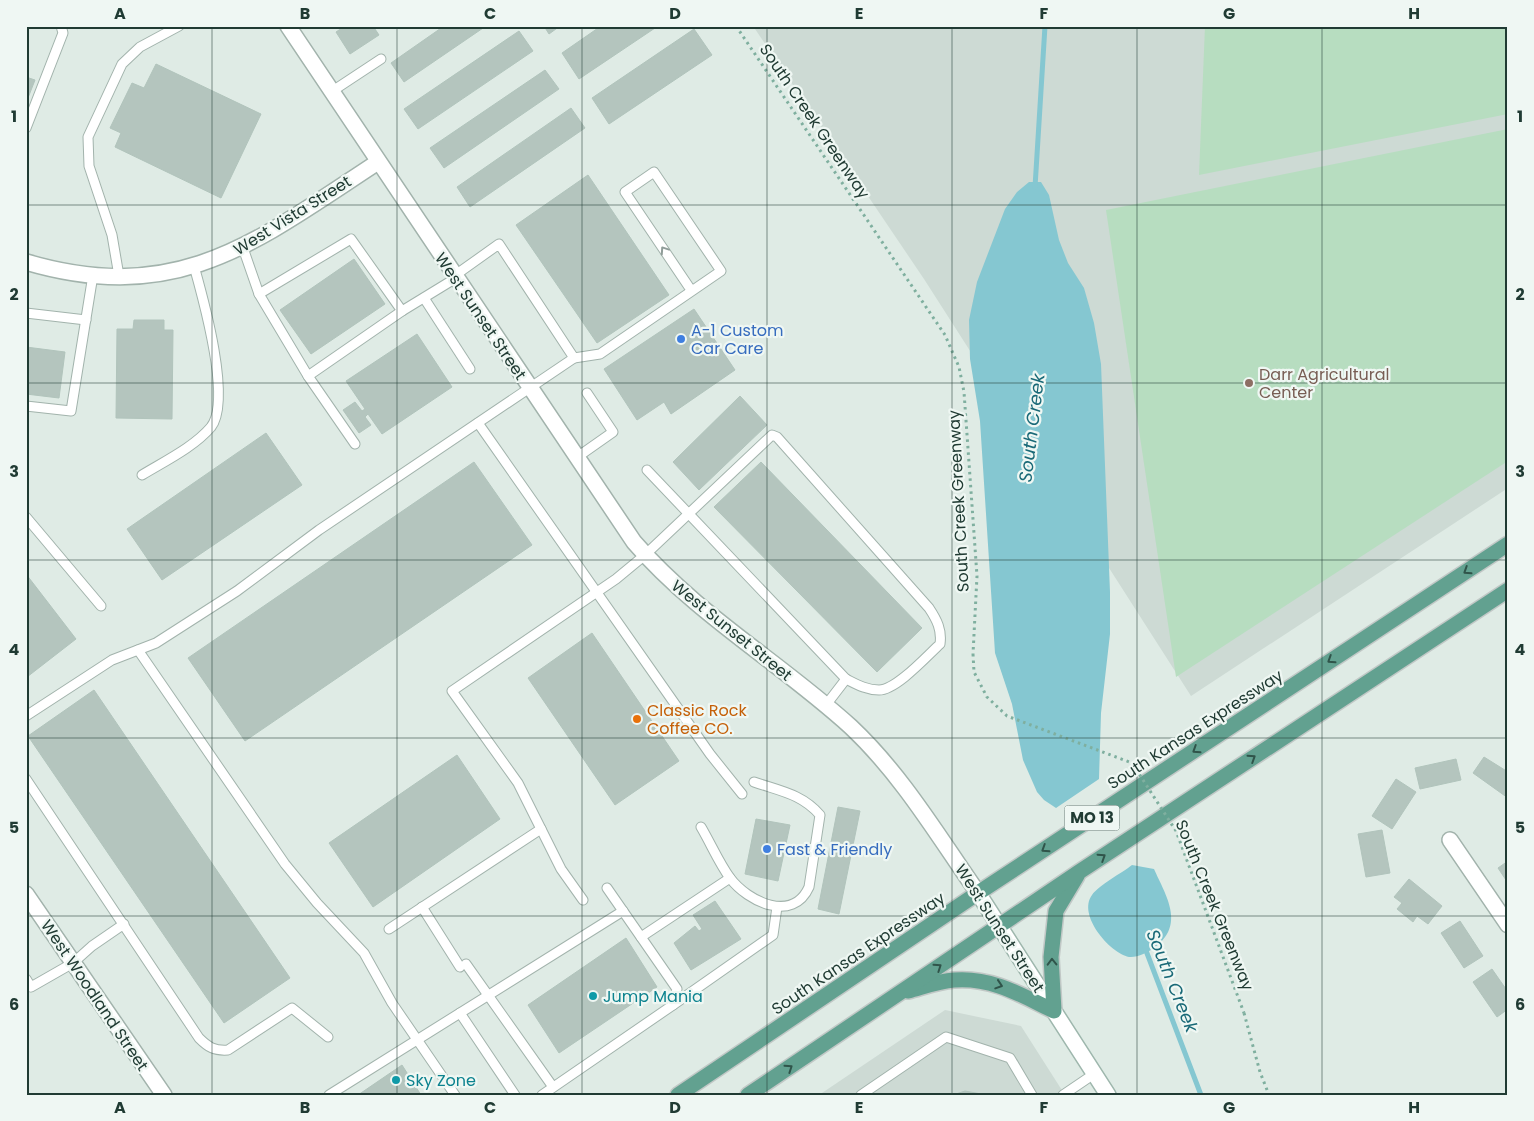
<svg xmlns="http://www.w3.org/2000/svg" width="1534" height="1121" viewBox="0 0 1534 1121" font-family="Poppins,sans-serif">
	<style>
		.built { fill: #cddad4 }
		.green { fill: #b7ddc0 }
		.water { fill: #85c7d1 }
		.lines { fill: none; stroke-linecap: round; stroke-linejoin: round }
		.stream { stroke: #85c7d1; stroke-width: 5 }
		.building { fill: #b4c5be; stroke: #b1c4bc }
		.lane-casing { stroke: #a2b3ac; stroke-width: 11 }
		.street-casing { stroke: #a2b3ac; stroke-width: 18 }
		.secondary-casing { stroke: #9eb7ad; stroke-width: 18 }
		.primary-casing { stroke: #c1c8c6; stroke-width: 18 }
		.path { stroke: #7faf9f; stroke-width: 3; stroke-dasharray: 2.5 4; stroke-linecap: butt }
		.lane { stroke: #fff; stroke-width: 9 }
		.street { stroke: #fff; stroke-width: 15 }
		.secondary { stroke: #fff; stroke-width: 15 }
		.primary { stroke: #62a190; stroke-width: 15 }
		.path-bridge { stroke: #7faf9f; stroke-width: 3; stroke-dasharray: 2.5 4; stroke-linecap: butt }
		.oneway { stroke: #909d99 }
		.oneway2 { stroke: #30544a }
		.grid { fill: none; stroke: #203b33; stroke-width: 1; stroke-opacity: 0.55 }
		.shop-dot { fill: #3f7fe0; stroke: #eff7f3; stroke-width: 2 }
		.education-dot { fill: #8d6e63; stroke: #eff7f3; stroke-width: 2 }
		.food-dot { fill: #e8710a; stroke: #eff7f3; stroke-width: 2 }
		.culture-dot { fill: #0f9aa8; stroke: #eff7f3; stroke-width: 2 }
		.labels { text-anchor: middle; stroke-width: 4.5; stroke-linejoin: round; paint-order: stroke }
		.shield { fill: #eff7f3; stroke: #5e736d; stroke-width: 1 }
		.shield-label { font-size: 15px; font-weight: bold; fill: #203b33 }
		.street-label { font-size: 16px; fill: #203b33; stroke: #eff7f3 }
		.shop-label { font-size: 16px; fill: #366cbe; stroke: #eff7f3; text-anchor: start }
		.education-label { font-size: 16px; fill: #785e54; stroke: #eff7f3; text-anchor: start }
		.food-label { font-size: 16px; fill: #c56008; stroke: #eff7f3; text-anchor: start }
		.culture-label { font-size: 16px; fill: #0d838f; stroke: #eff7f3; text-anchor: start }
		.water-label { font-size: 18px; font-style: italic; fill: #196977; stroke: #eff7f3 }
		.neatline { fill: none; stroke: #203b33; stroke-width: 2 }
		.grid-label { font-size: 16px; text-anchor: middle; font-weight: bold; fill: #203b33 }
	</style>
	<rect width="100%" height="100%" fill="#dfebe5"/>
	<g class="built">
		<polygon points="753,26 1508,26 1508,488 1191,696 924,279"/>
		<polygon points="945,1010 1021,1026 1065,1095 819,1095"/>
	</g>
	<g class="green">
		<polygon points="1205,26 1508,26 1508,114 1199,175"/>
		<polygon points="1508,129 1508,461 1176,677 1106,210"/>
	</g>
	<g class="water">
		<polygon points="1029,182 1041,182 1049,195 1059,240 1068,263 1084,288 1094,323 1101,364 1110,592 1110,634 1101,713 1099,779 1056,808 1044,800 1037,792 1023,760 1012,704 995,653 980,421 970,359 969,320 977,282 1005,209 1017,192"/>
		<path d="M1132,865l22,4c12,27 32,56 0,79 -6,4 -17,10 -25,9 -19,-4 -52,-42 -37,-62 7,-10 30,-22 40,-30z"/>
	</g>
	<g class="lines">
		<g class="stream">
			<polyline points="1035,187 1045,26"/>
			<polyline points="1145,948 1201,1095"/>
		</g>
	</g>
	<g class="building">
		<polygon points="345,26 373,26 379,35 350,54 336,32"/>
		<polygon points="444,26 486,26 404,82 391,63"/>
		<polygon points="544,26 560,26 549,34"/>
		<polygon points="601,26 658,26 579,79 562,53"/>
		<polygon points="694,29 712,55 609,124 592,98"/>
		<polygon points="519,31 533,51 418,129 404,109"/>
		<polygon points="156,64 261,114 221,198 115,147 121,133 110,128 132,83 144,88"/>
		<polygon points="545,70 559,89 444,168 430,148"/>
		<polygon points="26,77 35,80 26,103"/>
		<polygon points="571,108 585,128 470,207 457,187"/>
		<polygon points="588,175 669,295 597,343 516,225"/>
		<polygon points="354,259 385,304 311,354 280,310"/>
		<polygon points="694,309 735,370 671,414 664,402 637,420 604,369"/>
		<polygon points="134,320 164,320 164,330 173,330 172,419 116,418 117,329 133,329"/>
		<polygon points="417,334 452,387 382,434 368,414 365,417 371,425 359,433 343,410 355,402 362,411 365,409 346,381"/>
		<polygon points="26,347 65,352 59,398 26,394"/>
		<polygon points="740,396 767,425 699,490 673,462"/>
		<polygon points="266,433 302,485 162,580 127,529"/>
		<polygon points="474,462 532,545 245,741 188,658"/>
		<polygon points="761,462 922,628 877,672 714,507"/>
		<polygon points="26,574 76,639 27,677 26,676"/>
		<polygon points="592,633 679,761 615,805 528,678"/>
		<polygon points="94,690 290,978 224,1023 28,736"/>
		<polygon points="457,755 500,819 373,907 329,843"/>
		<polygon points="1484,757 1508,772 1508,798 1473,773"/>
		<polygon points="1456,759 1461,780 1420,789 1415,768"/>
		<polygon points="1396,779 1416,792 1392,829 1372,816"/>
		<polygon points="838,807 860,811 839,914 818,909"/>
		<polygon points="756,819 790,825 778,881 745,874"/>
		<polygon points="1382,830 1390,873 1366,877 1358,834"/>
		<polygon points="1508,861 1508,883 1498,868"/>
		<polygon points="1409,879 1442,906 1428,924 1417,916 1413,922 1397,909 1402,903 1394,897"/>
		<polygon points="715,901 741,939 691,970 674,943 695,926 699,931 702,929 693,915"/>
		<polygon points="1460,921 1483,956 1464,968 1441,933"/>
		<polygon points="626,938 657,987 559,1053 528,1005"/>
		<polygon points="1492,969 1508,992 1508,1009 1497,1017 1473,982"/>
		<polygon points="402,1065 421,1095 358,1095"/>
		<polygon points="965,1091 981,1094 982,1095 953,1095"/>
	</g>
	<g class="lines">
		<g class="lane-casing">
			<g id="lane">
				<polyline points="331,92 381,59"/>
				<polyline points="26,128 63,33 61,26"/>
				<polyline points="243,248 259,294 351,239 402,311 308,376 355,444"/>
				<polyline points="119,276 112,235 89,166 88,137 122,64 140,47 179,26"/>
				<polyline points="259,294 308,376"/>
				<polyline points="424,298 470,369"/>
				<polyline points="402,311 456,278"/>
				<polyline points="26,313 86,320"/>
				<polyline points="574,358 600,354 721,271 654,172 625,192 691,290"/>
				<polyline points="26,406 71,411 93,275"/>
				<polyline points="478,423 710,754 742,794"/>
				<polyline points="576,458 613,432 587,393"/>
				<polyline points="647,470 846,679"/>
				<path d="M142,475c23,-14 52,-28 69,-48 21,-27 -8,-129 -17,-161"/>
				<polyline points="26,517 101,606"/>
				<polyline points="138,650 285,864 317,903 364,953 392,1003 455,1095"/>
				<polyline points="26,716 112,660 156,643 237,591 319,530 574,358 499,244 454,276"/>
				<path d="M26,779l173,259c9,9 15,13 29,12l64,-42 36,29"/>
				<path d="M701,827c10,17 18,36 29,51 18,24 63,45 79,9l11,-72c-18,-21 -40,-24 -66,-33"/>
				<path d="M583,900l-22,-31 -43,-86 -66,-92 164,-112 29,-24 127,-120 5,2 152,171c8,12 13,22 11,36 -14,13 -44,46 -61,46 -13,0 -23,-6 -33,-11l-20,26"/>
				<polyline points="422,907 460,967"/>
				<polyline points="389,929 541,829"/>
				<polyline points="641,937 730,878"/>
				<polyline points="466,964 553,1087"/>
				<polyline points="26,979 31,987 73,963 92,946 124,924"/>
				<polyline points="673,1005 773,935 777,907"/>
				<polyline points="460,1013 515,1095"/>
				<polyline points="329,1095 623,911"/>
				<polyline points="542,1095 673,1005 677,989 607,888"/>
				<polyline points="861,1095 946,1037 1010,1058 1032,1095"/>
				<polyline points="1063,1095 1094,1074"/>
			</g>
		</g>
		<g class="street-casing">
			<g id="street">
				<path d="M288,26l346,516c63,73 147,121 217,185 51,48 87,109 127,166"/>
				<path d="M26,262c153,45 231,-21 352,-100"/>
				<polyline points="1450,840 1508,925"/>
				<polyline points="26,894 164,1095"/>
			</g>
		</g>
		<g class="secondary-casing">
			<polyline id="secondary" points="978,893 1108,1095"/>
		</g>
		<g class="primary-casing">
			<g id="primary">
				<path d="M908,991c15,-4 31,-10 46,-11 38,-3 67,15 100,31l-3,-54 5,-46 21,-35"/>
				<polyline points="678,1095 978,893 1508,544"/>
				<polyline points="748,1095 1079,872 1508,590"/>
			</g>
		</g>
		<g class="path">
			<polyline points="736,26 945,335 959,367 964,392 977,576 973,654"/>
			<polyline points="1244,1013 1260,1072 1269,1095"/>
		</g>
		<use href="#lane" class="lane"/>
		<use href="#street" class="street"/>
		<use href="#secondary" class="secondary"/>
		<use href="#primary" class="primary"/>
		<polyline class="path-bridge" points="973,654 974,672 987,697 1007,716 1132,763 1176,831 1244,1013"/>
	</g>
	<defs><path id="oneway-chevron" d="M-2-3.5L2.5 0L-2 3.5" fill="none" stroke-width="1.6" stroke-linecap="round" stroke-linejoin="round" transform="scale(1.25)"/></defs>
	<use class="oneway" href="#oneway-chevron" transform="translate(664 250) rotate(-124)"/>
	<g class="oneway2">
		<use href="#oneway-chevron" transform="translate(1467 571) rotate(147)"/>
		<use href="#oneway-chevron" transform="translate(1331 660) rotate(147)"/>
		<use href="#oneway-chevron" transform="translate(1196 750) rotate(147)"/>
		<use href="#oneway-chevron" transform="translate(1252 758) rotate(-33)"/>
		<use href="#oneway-chevron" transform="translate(1045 849) rotate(147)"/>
		<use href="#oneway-chevron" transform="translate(1102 857) rotate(-33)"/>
		<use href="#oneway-chevron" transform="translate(1052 962) rotate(-91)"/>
		<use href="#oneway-chevron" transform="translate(938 967) rotate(-34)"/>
		<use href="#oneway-chevron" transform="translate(999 985) rotate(18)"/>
		<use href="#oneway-chevron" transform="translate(789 1068) rotate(-34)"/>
	</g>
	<path class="grid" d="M212,26v1069M397,26v1069M582,26v1069M767,26v1069M952,26v1069M1137,26v1069M1322,26v1069M26,205h1482M26,383h1482M26,560h1482M26,738h1482M26,916h1482"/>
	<g class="shop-dot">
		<circle cx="681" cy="339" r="5"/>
		<circle cx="767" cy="849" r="5"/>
	</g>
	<circle class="education-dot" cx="1249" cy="383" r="5"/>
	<circle class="food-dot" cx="637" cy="719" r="5"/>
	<g class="culture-dot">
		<circle cx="593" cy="996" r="5"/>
		<circle cx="396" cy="1080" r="5"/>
	</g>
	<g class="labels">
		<rect class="shield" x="1064.5" y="805.5" width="55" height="25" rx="4"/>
		<g class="shield-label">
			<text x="1092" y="823">MO 13</text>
		</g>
		<g class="street-label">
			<text transform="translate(815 121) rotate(56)" y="6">South Creek Greenway</text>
			<text transform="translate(292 215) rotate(-32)" y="6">West Vista Street</text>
			<text transform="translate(481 316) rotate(56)" y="6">West Sunset Street</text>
			<text transform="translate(958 501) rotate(-93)" y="6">South Creek Greenway</text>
			<text transform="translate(732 630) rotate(39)" y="6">West Sunset Street</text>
			<text transform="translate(1195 729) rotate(-33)" y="6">South Kansas Expressway</text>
			<text transform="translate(1215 905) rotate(68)" y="6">South Creek Greenway</text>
			<text transform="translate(1000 928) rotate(57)" y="6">West Sunset Street</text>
			<text transform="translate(858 953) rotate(-34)" y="6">South Kansas Expressway</text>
			<text transform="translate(95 995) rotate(56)" y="6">West Woodland Street</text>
		</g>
		<g class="shop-label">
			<text x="691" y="336">A-1 Custom<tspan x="691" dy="18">Car Care</tspan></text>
			<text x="777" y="855">Fast &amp; Friendly</text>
		</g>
		<g class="education-label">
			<text x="1259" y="380">Darr Agricultural<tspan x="1259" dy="18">Center</tspan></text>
		</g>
		<g class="food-label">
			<text x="647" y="716">Classic Rock<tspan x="647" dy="18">Coffee CO.</tspan></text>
		</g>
		<g class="culture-label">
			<text x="603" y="1002">Jump Mania</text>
			<text x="406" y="1086">Sky Zone</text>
		</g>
		<g class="water-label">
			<text transform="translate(1032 428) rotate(-83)" y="6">South Creek</text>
			<text transform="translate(1172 981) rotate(68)" y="6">South Creek</text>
		</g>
	</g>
	<rect width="1534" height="1121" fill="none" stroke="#eff7f3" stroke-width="55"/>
	<rect x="28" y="28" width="1478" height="1066" class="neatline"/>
	<g class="grid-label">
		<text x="120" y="19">A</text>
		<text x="305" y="19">B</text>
		<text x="490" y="19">C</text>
		<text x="675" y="19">D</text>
		<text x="859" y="19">E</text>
		<text x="1044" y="19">F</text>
		<text x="1229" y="19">G</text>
		<text x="1414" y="19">H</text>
		<text x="14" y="122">1</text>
		<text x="1520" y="122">1</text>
		<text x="14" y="300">2</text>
		<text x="1520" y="300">2</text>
		<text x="14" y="477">3</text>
		<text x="1520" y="477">3</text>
		<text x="14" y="655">4</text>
		<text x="1520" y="655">4</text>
		<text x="14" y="833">5</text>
		<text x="1520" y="833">5</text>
		<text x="14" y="1010">6</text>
		<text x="1520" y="1010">6</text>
		<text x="120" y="1113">A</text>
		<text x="305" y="1113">B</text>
		<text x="490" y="1113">C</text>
		<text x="675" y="1113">D</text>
		<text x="859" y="1113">E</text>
		<text x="1044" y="1113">F</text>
		<text x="1229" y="1113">G</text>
		<text x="1414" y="1113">H</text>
	</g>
</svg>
